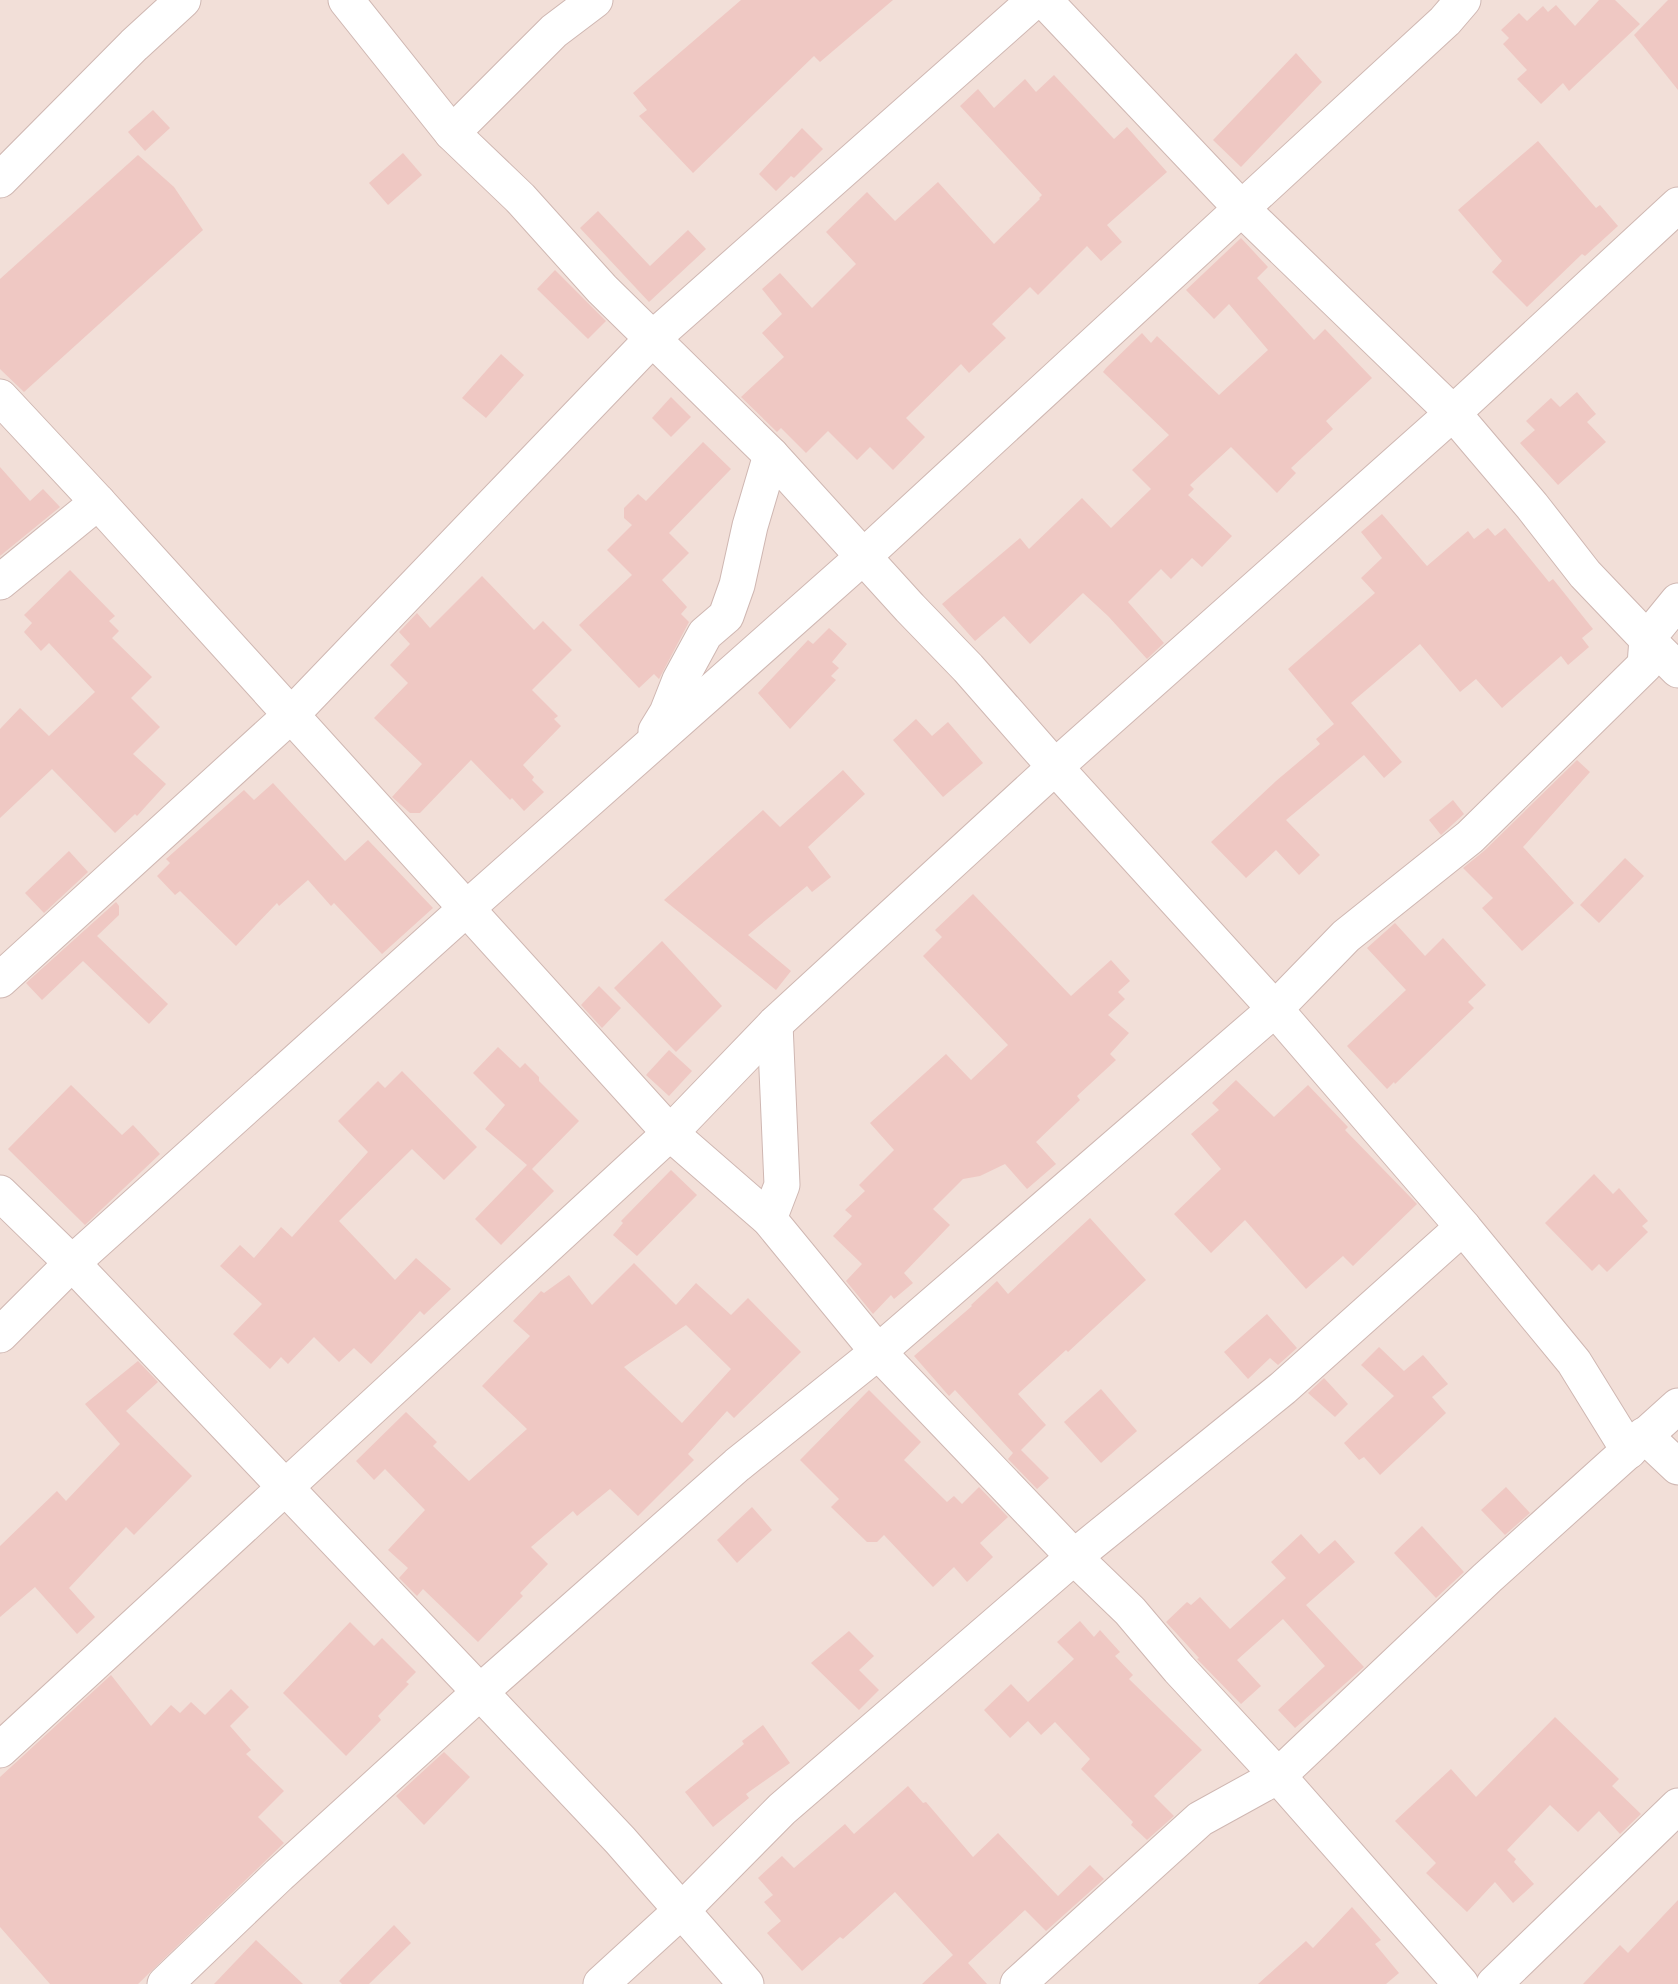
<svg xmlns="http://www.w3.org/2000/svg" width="1678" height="1984" viewBox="0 0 1678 1984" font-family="Commissioner,sans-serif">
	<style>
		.residential { fill: #f2dfd8 }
		.building { fill: #efc8c3; fill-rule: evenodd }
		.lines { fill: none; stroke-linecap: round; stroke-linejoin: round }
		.minor-casing { stroke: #cfb7b2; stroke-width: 37 }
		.minor { stroke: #fff; stroke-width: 35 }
	</style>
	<rect width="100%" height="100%" fill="#fbefe9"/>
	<rect class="residential" x="0" y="0" width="1678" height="1984"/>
	<g class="building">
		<polygon points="741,0 893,0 820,62 814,56 693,173 639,116 647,110 633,93"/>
		<polygon points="1599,0 1615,0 1640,24 1569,91 1563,83 1541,104 1517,79 1527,70 1503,44 1509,38 1501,30 1519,13 1527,21 1543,6 1548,12 1556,5 1575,26"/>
		<polygon points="1668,0 1678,0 1678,90 1634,35"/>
		<polygon points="1296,53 1322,82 1241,167 1213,140"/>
		<polygon points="1054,75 1114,139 1127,127 1167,172 1107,225 1122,242 1101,261 1087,246 1038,295 1030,287 992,324 1006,338 969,373 961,364 906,418 925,437 893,470 870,447 857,460 828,431 806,453 781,428 777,432 741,397 784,357 762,333 782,314 762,289 780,273 812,308 856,264 826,232 867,192 895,221 938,182 994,244 1040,199 1039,198 1042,195 960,106 978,89 994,108 1025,79 1036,92"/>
		<polygon points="153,110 170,128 145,151 128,132"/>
		<polygon points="802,128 823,149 794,178 791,176 776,191 759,174"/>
		<polygon points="1538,141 1596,208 1600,205 1618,226 1585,256 1582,254 1527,307 1492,272 1502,261 1458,210"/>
		<polygon points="403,153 422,175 388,205 369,183"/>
		<polygon points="138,155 174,187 203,230 24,392 0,369 0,279"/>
		<polygon points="598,211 650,266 688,230 706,249 649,302 580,228"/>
		<polygon points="1241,238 1268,267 1257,278 1314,340 1325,329 1372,378 1326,421 1333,429 1291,468 1296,473 1277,493 1231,447 1190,485 1194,489 1188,495 1232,536 1202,567 1192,558 1171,579 1161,569 1128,602 1164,643 1147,659 1108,616 1083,593 1030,644 1004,616 975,641 942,604 1020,538 1029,549 1082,498 1111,528 1151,489 1132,470 1169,435 1103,372 1106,368 1142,333 1151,343 1157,336 1219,395 1268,350 1229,304 1214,319 1186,290"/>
		<polygon points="555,270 606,321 588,339 537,289"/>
		<polygon points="501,354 524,375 486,418 462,398"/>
		<polygon points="1577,392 1596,414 1587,422 1606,442 1558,485 1520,443 1535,430 1526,421 1551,398 1560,407"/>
		<polygon points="671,397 691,417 671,437 652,418"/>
		<polygon points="703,442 731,469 669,533 689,553 662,580 687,607 681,614 689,622 659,679 654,674 639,688 579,625 632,575 607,550 632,525 624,518 624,508 638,494 646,501"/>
		<polygon points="0,467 30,501 43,489 60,507 0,556"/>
		<polygon points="1382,514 1427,566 1468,531 1474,539 1488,528 1495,536 1505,528 1549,582 1553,579 1593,629 1582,638 1589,647 1568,665 1561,656 1502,708 1476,679 1460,692 1420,644 1351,703 1402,762 1384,778 1364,755 1286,820 1320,855 1299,875 1276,850 1246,878 1211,842 1276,781 1320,744 1316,739 1334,724 1288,669 1375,593 1361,578 1382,558 1361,532"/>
		<polygon points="70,570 115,616 109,621 119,631 112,638 152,677 131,698 160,727 133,754 166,784 137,816 135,814 115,833 52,769 0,818 0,729 20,708 49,736 95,692 49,643 41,651 24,632 32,623 24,615"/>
		<polygon points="482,576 534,630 543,621 572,650 532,690 558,716 554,719 561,726 523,765 534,777 532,780 544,792 524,811 512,798 510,800 471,760 420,813 410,813 392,797 422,764 374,718 408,683 390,665 410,644 399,632 417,613 430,628"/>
		<polygon points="829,628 847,644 832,662 839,668 831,676 836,680 790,729 758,693 808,640 813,644"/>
		<polygon points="916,719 932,736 948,722 983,763 943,797 893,740"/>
		<polygon points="1577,760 1590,772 1523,847 1574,903 1522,951 1482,908 1493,898 1463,868 1484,851"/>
		<polygon points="843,770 865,794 808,847 831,877 812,892 807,886 748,935 791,971 776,990 664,900 763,810 780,827"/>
		<polygon points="273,783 345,861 368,840 433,908 382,954 334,903 331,906 308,880 279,906 277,903 236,946 180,891 175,895 157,876 170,863 166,859 244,790 254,800"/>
		<polygon points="1453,800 1464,814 1441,835 1429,820"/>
		<polygon points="69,851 88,872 44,913 25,893"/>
		<polygon points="1625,858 1644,876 1599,923 1580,905"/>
		<polygon points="973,894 1071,996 1111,960 1130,981 1118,992 1125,999 1108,1015 1129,1033 1110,1054 1116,1060 1077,1096 1080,1100 1036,1142 1056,1164 1027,1189 1005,1164 980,1176 963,1179 933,1209 950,1225 904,1273 913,1283 894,1299 891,1295 873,1314 846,1281 862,1264 833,1236 852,1216 845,1210 865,1191 859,1185 894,1150 870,1123 946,1054 971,1080 1008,1045 923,956 942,937 935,930"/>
		<polygon points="116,902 119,906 119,915 97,936 168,1004 149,1024 83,961 42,1000 26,983"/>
		<polygon points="1395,923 1425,956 1443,938 1486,985 1468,1002 1474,1008 1395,1084 1394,1082 1387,1089 1347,1046 1406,990 1367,948"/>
		<polygon points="662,941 722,1006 676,1052 614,988"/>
		<polygon points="599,986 621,1008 602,1028 581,1005"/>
		<polygon points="498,1047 520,1068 525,1063 539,1077 539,1081 579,1121 532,1169 554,1191 501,1245 475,1219 527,1165 485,1129 505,1105 473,1073"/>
		<polygon points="669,1050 692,1071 669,1096 646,1075"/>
		<polygon points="402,1071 477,1147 444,1180 412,1149 339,1221 395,1280 416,1258 451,1289 424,1315 420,1311 371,1364 354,1348 339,1362 314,1337 288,1364 281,1357 270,1369 233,1334 262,1304 220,1266 240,1245 254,1258 281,1227 292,1237 368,1152 338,1121 378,1081 385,1088"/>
		<polygon points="1236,1080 1274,1117 1308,1085 1348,1127 1345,1130 1417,1204 1353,1266 1343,1256 1306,1289 1245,1220 1211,1253 1174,1214 1221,1169 1191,1134 1219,1110 1212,1103"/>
		<polygon points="71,1085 122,1135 133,1125 160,1154 85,1225 8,1149"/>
		<polygon points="671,1170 697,1195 637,1256 613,1235 623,1223 621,1221"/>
		<polygon points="1594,1174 1613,1194 1619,1188 1648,1221 1642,1226 1648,1232 1607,1272 1599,1264 1592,1271 1545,1223"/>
		<polygon points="1090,1218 1146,1280 1068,1352 1066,1350 1018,1394 1046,1425 1021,1450 1049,1478 1037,1489 1008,1459 1013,1453 955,1390 949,1396 914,1356 972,1306 971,1305 997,1281 1008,1294"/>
		<path d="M634,1263l42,42 20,-22 35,32 17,-17 53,54 -67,66 -7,-7 -39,43 6,6 -56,56 -28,-27 -33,27 -4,-5 -42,36 17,17 -28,29 3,3 -45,46 -55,-53 -6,7 -18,-18 9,-10 -20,-18 37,-40 -40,-41 -11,11 -18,-19 50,-49 31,30 -4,4 36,35 58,-52 -45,-43 48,-50 -17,-15 28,-30 3,2 25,-18 23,30zM686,1325l45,44 -49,54 -58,-56z"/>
		<polygon points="1267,1314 1297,1348 1278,1365 1270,1358 1248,1379 1224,1352"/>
		<polygon points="1379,1347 1404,1371 1423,1355 1448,1384 1432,1397 1446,1413 1380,1475 1364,1457 1359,1460 1344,1443 1394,1396 1361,1365"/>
		<polygon points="138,1361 158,1382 126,1411 192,1476 134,1535 126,1527 69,1588 95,1617 77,1634 35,1587 0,1617 0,1546 57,1491 66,1501 120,1444 85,1404"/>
		<polygon points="1324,1378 1348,1404 1335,1417 1308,1393"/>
		<polygon points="1101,1389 1137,1431 1101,1463 1064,1422"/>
		<polygon points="869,1390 921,1442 904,1460 947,1502 954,1496 962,1504 979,1487 1008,1517 980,1543 993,1557 967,1582 954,1567 933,1587 884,1535 877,1542 867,1542 831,1507 839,1499 800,1460"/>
		<polygon points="1506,1487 1530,1513 1505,1535 1481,1510"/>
		<polygon points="752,1507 772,1530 737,1563 717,1540"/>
		<polygon points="1422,1526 1464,1572 1436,1598 1394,1553"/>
		<polygon points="1301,1534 1319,1554 1335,1540 1355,1562 1306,1605 1364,1667 1295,1728 1278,1710 1325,1666 1283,1619 1237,1660 1261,1686 1241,1704 1197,1659 1199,1658 1166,1622 1187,1602 1191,1605 1200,1597 1230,1629 1286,1578 1271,1562"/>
		<polygon points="1080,1621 1094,1637 1100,1630 1120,1652 1115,1656 1133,1675 1129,1679 1202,1750 1154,1796 1174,1816 1147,1840 1131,1825 1133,1822 1081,1769 1090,1759 1055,1722 1041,1735 1028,1721 1010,1738 984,1710 1011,1684 1028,1702 1074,1659 1057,1642"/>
		<polygon points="350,1622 374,1646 382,1638 416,1672 406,1682 409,1684 378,1716 381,1720 346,1756 283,1693"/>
		<polygon points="849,1631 874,1656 859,1670 879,1690 859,1710 811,1663"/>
		<polygon points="111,1675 151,1726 171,1705 180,1713 191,1702 205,1715 231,1689 249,1707 230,1726 251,1750 246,1754 284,1791 258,1817 284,1843 138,1984 50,1984 0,1927 0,1777"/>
		<polygon points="1555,1717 1619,1779 1612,1786 1641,1814 1620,1834 1599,1811 1578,1832 1550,1805 1507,1850 1516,1859 1514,1862 1534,1884 1513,1903 1495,1882 1467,1912 1426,1873 1436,1863 1395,1821 1451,1769 1476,1797"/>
		<polygon points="763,1725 790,1763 746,1794 749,1798 713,1827 685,1792 744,1744 742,1741"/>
		<polygon points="444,1752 470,1777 424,1825 396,1796"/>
		<polygon points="908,1786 923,1803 926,1802 973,1857 998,1833 1058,1896 1090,1865 1104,1879 1046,1931 1025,1910 968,1963 987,1984 922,1984 953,1955 895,1892 843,1939 840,1937 802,1971 767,1933 781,1921 764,1902 773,1895 758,1878 782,1856 794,1868 845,1824 854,1834"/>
		<polygon points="1678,1900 1678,1984 1583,1984 1620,1945 1628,1953"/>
		<polygon points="1352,1907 1381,1940 1375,1944 1399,1973 1386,1984 1258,1984 1306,1941 1313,1948"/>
		<polygon points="394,1925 411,1943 369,1984 342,1984 339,1981"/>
		<polygon points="256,1940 303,1984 214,1984"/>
	</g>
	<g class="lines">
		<g class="minor-casing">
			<g id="minor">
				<polyline points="346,0 452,133 520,198 602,289 771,455 910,608 968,668 1055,767 1275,1009 1346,936 1470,837 1645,665 1647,639 1585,574 1532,506 1453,413 1242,209 1044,0"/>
				<polyline points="452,133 554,31 595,0"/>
				<polyline points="0,180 134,45 183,0"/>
				<polyline points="0,397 98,502 670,1133 769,1219 878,1352 1074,1557 1130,1611 1179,1669 1278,1776 1461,1984"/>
				<polyline points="0,582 98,502"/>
				<polyline points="1678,601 1647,639 1678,670"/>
				<polyline points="656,731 667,713 680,680 705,634 726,616 737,585 750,526 771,455"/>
				<polyline points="0,980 291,715 652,339 1035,0"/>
				<polyline points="0,1193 72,1263 480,1692 620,1840 746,1984"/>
				<polyline points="769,1219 782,1185 775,1024"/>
				<polyline points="0,1335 72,1263 467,908 864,556 1445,21 1463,0"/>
				<polyline points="1644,1435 1678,1467"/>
				<polyline points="0,1750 670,1133 775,1024 1055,767 1453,413 1678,205"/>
				<polyline points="165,1984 279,1875 480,1692 737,1465 878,1352 1275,1009 1463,1227 1574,1362 1629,1451"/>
				<polyline points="601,1984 682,1910 782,1809 1074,1557 1283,1388 1463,1227"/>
				<polyline points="1018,1984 1200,1819 1278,1776 1487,1578 1678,1406"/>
				<polyline points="1494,1984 1678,1806"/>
			</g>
		</g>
		<use href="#minor" class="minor"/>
	</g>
</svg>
